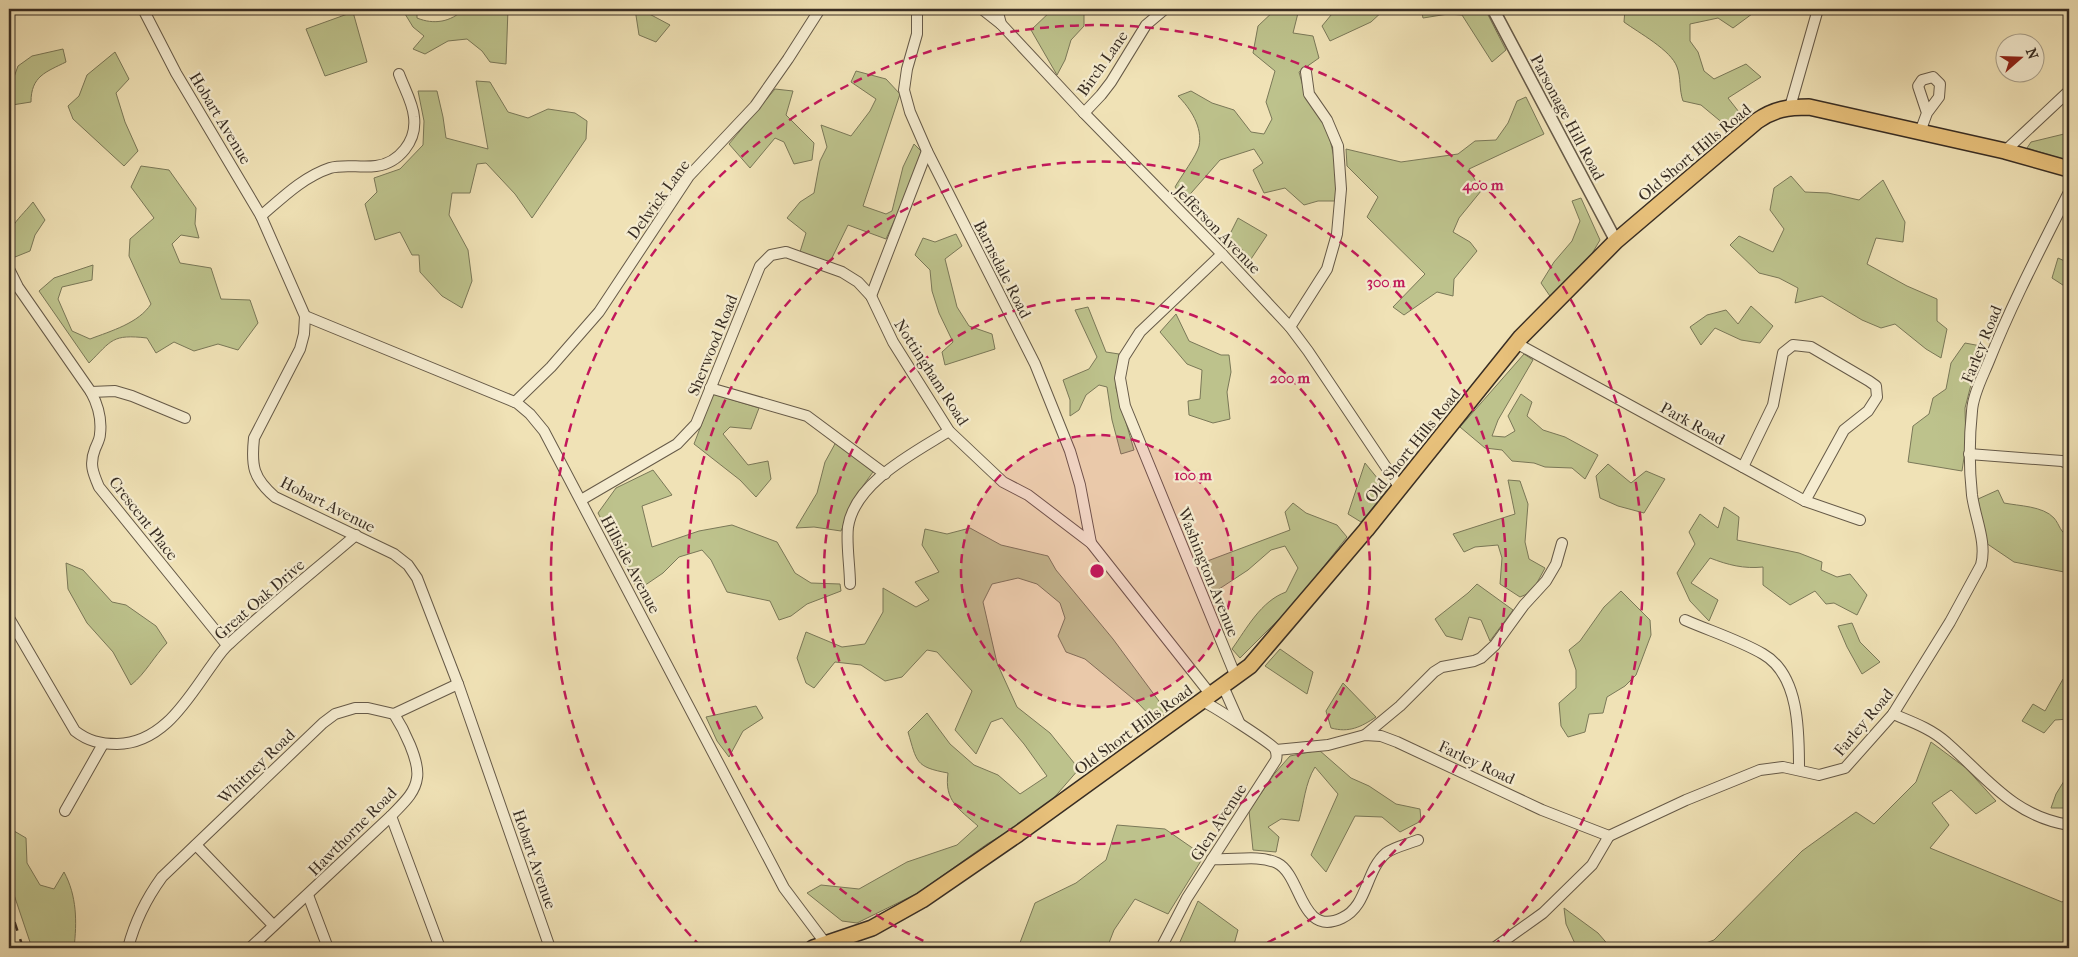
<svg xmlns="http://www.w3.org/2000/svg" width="2078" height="957" viewBox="0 0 2078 957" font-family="'IM FELL French Canon',serif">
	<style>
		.green { fill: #bdc28c; stroke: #7a7858 }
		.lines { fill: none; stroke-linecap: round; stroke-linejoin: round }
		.minor-casing { stroke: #665a48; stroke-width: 12 }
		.tertiary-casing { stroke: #665a48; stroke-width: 14 }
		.primary-casing { stroke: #382d23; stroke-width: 18 }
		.minor { stroke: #f5ecd0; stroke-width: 10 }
		.tertiary { stroke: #f5ecd0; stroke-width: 11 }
		.primary { stroke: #e8c17b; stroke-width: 15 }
		.rail { stroke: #382d23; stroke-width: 2.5; stroke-dasharray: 9 9; stroke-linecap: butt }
		.ring { fill: none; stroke: #c2185b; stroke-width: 2.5; stroke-dasharray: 9 6 }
		.labels { text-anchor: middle; stroke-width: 4.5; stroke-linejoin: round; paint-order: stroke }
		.street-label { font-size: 16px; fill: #382d23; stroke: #f5ecd0 }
		.centre { fill: #c2185b; stroke: #f5ecd0; stroke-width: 2.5 }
		.ring-label { font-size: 15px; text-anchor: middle; font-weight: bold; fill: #c2185b; stroke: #f5ecd0; stroke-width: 4.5; stroke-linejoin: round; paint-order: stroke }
	</style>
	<rect width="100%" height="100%" fill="#f0e2b6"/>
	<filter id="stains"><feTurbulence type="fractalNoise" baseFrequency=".004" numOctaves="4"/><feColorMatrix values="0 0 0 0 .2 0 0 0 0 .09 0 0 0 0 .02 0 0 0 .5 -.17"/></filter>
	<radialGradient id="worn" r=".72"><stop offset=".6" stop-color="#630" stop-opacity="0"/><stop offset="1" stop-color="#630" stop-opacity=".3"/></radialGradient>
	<g class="green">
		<path d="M402,9h15v9c17,7 34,4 47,-9h44l-2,55 -16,-2 -8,-11 -15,-12 -19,2 -23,13 -12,-5 11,-13 -11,-9z"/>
		<polygon points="635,9 640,9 670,25 656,42 639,35"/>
		<polygon points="1053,9 1084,9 1084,26 1071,40 1065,60 1057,75 1031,30"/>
		<path d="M1276,9h23l-6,24 20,3 6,22 -20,14 5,18 22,32 10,44 2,35h-20l-14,4 -19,-17 -21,5 -11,-23 10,-7 -9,-14 -34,11 -35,40 -10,-13c5,-9 22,-32 24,-41 4,-19 -9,-38 -21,-50l13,-5 21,12 22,7 17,22 13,2 8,-15 -6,-17 9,-31 -22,-18 5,-27z"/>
		<polygon points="1336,9 1385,9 1371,22 1330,41 1322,26"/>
		<polygon points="1421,9 1485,9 1506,50 1492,62 1462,15 1448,14 1423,18"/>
		<path d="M1625,9h130l1,2 -23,17 -15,-10 -28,6v17l8,11 6,19 10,8 32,-15 15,13 -33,21 18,23 -15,9 -30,-25 -18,-4c-4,-11 -2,-24 -6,-34 -6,-17 -38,-34 -53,-45z"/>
		<polygon points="353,12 367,62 325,76 306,29"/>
		<path d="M63,49l3,13c-20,10 -35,14 -35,40l-19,3 -2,-17 8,-22 14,-10z"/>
		<polygon points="115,52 129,79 116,93 125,122 138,151 124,166 73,119 68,106 79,96 87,75"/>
		<polygon points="856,71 886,79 900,94 863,206 886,214 892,211 903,167 914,144 924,154 886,239 848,225 830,262 799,255 806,233 787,218 800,202 814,193 820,161 827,147 821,125 851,136 870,111 876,99 851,82"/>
		<polygon points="476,81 490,82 508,112 528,118 548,109 575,113 587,121 586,139 532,218 515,194 486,163 477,164 470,193 452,193 449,215 468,250 472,281 462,308 442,296 420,272 419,255 412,255 400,232 375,240 365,204 377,192 374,178 400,169 423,145 424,121 418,91 437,91 443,117 446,138 488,149"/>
		<polygon points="775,89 793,91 786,115 814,143 812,160 794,164 784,142 775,138 750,168 729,144"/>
		<polygon points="1526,97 1544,134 1469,169 1481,191 1459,218 1453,232 1470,242 1477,251 1454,279 1453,296 1437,292 1404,315 1393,307 1425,274 1367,217 1378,197 1347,166 1346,149 1401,162 1458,154 1475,141 1496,140 1508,123 1517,101"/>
		<polygon points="2064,134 2069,137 2069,161 2027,148 2031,142"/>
		<path d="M141,166l28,4 27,38 -1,16 4,14 -18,-3 -9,9 8,19 31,5 10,31 29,1 8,23 -20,27 -20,-6 -24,7 -20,-9 -18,11 -9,-15c-35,-4 -35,2 -58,25l-50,-72 15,-13 39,-13 -1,15 -30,7 -4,12 14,32 18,8c21,-8 49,-16 61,-35l-22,-48 1,-17 24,-21 -23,-31z"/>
		<polygon points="1791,176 1805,192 1828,193 1859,200 1883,180 1905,222 1903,242 1876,238 1867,264 1907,286 1937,299 1937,321 1947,329 1941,358 1926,349 1895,324 1881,328 1862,320 1822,296 1795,303 1798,288 1779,278 1759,273 1730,245 1739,236 1773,252 1784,229 1770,210 1774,188"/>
		<polygon points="1581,198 1600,240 1590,257 1552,299 1541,283 1554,262 1572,241 1580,221 1572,201"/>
		<path d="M33,202l12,18 -10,15 -5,16 -15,6c-14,-27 1,-34 18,-55z"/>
		<polygon points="1238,218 1267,235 1251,259 1229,236"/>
		<polygon points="956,234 962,246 945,259 957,307 969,326 992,334 995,349 945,365 942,352 953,342 939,313 932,291 930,270 915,255 923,238 935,242"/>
		<polygon points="2058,258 2069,263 2069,289 2052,278"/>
		<polygon points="1751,306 1773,326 1760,343 1741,340 1715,328 1701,345 1690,327 1707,315 1726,310 1738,324"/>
		<polygon points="1088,307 1106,352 1119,354 1116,388 1134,450 1121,454 1112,420 1107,387 1099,385 1086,395 1079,410 1070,416 1070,400 1063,380 1089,369 1097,357 1075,310"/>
		<polygon points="1176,314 1189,341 1221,355 1229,355 1231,372 1227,392 1230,419 1213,423 1189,415 1188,401 1200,399 1202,370 1187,364 1160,332"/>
		<polygon points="1965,343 1981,346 1965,408 1966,444 1962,471 1908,462 1913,426 1929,414 1933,398 1946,389 1951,363"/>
		<polygon points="1524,354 1533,360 1498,420 1492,436 1505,437 1515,431 1508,416 1521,394 1532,402 1527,416 1543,430 1565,437 1598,455 1585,479 1572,468 1545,467 1534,463 1512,461 1502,450 1485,448 1460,427"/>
		<polygon points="713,394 759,408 751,429 730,427 723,434 748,465 768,461 771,479 756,497 740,480 694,444"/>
		<polygon points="836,442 873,472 857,494 841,531 814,527 796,528 817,493 825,462"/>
		<polygon points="1365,463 1387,490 1361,522 1348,514"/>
		<polygon points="1608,464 1631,483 1646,471 1665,479 1644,513 1618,506 1600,498 1596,476"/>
		<polygon points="653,470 672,495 642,506 652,547 699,531 732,525 777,542 795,573 811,583 840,584 841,591 807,604 791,616 779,620 770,601 727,592 711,560 702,550 679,557 663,573 638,590 598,513 616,488"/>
		<polygon points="1508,480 1520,481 1528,504 1525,542 1529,559 1545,568 1532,592 1520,597 1500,584 1502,558 1498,545 1475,547 1464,552 1453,534 1515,514"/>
		<path d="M1998,490l6,13c15,3 39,3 50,15 6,7 6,15 15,18v37l-55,-11 -28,-19 -8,-44z"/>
		<path d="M1293,503l13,10 31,12 10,12 -53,67 -54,54 -8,-9c15,-21 29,-48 54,-57l12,-24 -13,-22 -14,4 -23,20 -35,23 -11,-30 88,-33 -5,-18z"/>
		<path d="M1724,507l15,10 -2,23 62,13 23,9 -1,8 16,7 13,-3 17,21 -10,20 -23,-12 -8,1 -11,-13 -25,14 -27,-20v-18c-19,2 -35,-2 -53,-9l-19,25 27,17 -9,21 -19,-20 -13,-28 18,-29 -6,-12 11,-18 18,14z"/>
		<path d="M970,528l31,17 47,11 8,14 57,69 54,73 -11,10 -19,-20 -52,-43 -19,-7 -8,-16 7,-18 -5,-15 -23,-19 -19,-6 -26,6 -9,18 14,61 20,44 33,26 29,36 -27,31 -30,23 -35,21 -69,49 -61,30 -15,-2 -35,-28 14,-8 38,4 48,-27 50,-17 21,-19c-19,-17 -34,-25 -30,-53 -33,-6 -31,-11 -40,-41l19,-19 23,31 24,21 24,10 22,19 27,-18 -23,-32 -22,-26 -11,4 -15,32 -21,-24 17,-39 -35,-39 -10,-2 -25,27 -17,4 -24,-16 -26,-3 -21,26 -8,-5 -9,-25 9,-26 36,15 23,-3 18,-32v-24l33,19 13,-7 -14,-18 24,-10 -17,-27 3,-16 22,5z"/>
		<path d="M66,563l17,7 29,32 14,3 30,21 11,17c-13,13 -21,30 -36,42l-18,-33 -26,-29 -19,-34z"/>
		<polygon points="1477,584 1513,610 1490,641 1481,620 1469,617 1462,640 1446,636 1435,619 1468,593"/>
		<polygon points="1621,591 1650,620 1651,635 1636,675 1625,686 1607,697 1603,713 1589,714 1585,732 1568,737 1561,726 1559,703 1576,688 1576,670 1569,650 1580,641 1604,607"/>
		<polygon points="1852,623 1860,642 1880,662 1862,674 1847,647 1838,626"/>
		<polygon points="1280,649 1313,672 1307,694 1265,666"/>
		<polygon points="2063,679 2069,683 2069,719 2055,720 2044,733 2022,721 2033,704 2045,711"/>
		<path d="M1343,683l33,34c-15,10 -27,16 -45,11l-5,-17z"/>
		<polygon points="756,706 763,718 743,731 729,757 717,741 706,717"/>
		<polygon points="1931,742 1966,768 1996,801 1976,814 1951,790 1932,803 1949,825 1930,848 2062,902 2069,898 2069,948 1692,948 1714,940 1802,851 1856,812 1874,824 1916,782"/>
		<path d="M1319,750l32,28 18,8 27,18 24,5 1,12 -21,11 -18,-15 -27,-1 -29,56 -15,-17 27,-61 -23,-27c-10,16 -11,36 -16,54l-18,-2 -13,8 11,10 -3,15 -23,-2 -4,-39 26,-38 15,-17z"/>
		<polygon points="2069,773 2069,808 2051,808 2056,794"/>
		<polygon points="1117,825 1165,829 1204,856 1168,914 1135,899 1114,930 1107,948 1018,948 1035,903 1076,883 1106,860"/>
		<path d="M9,828l17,10 1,25 13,22 14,4 10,-17c13,24 13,50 10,76h-42l-23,-68z"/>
		<polygon points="1198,901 1238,930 1233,948 1191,948 1179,944"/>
		<polygon points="1564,908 1598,933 1611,948 1577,948 1566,924"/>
	</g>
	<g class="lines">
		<g class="minor-casing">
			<g id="minor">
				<path d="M143,9l33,64 85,143 44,100 -1,18 -4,15 -46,89c-3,28 -1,40 21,59l119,57 14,11 9,13 41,106 92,264"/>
				<polyline points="917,9 917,34 907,69 904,90 910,112 927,151 1035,364 1070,451 1080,485 1091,543"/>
				<polyline points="982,9 1001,24"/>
				<polyline points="997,9 1001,24 1084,113 1222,254 1290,327 1308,351 1400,488"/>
				<polyline points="1790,107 1818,9"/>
				<polyline points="1084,113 1101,95 1111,82 1146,25 1165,9"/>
				<polyline points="1920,132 1927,113 1939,97 1940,84 1933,77 1922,80 1918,86 1927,113"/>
				<polyline points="2005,151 2069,91"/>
				<path d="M261,216c21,-18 42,-39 69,-48 13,-4 31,0 46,-2 23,-3 41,-25 38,-49 -1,-14 -10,-29 -15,-43"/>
				<polyline points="1222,254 1140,332 1124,357 1120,378 1125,406 1236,677"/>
				<path d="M9,269l9,18 73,105c7,13 11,26 9,42 0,5 -3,10 -5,15 -6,15 -2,24 4,38l128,158"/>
				<polyline points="871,296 927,151"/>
				<polyline points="305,316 517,403 530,414 544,431 784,888 826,944"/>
				<polyline points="1290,327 1327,269 1337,234 1341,189 1338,146 1327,120 1309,94 1306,72"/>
				<polyline points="1516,343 1805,501 1860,520"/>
				<polyline points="710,388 807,416 885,474"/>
				<polyline points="91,392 115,391 132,396 185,418"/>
				<polyline points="515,402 551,367 599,312 689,176 755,106 788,59 820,9"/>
				<polyline points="1969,454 2062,461 2069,464"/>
				<polyline points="1743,467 1773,405 1783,353 1793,345 1811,347 1869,381 1876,386 1877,397 1868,411 1844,430 1805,501"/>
				<polyline points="581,500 677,444 696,424 760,266 771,255 786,252 842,272 858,282 871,296 893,342 949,431 1003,482 1028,495 1091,543 1211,695"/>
				<path d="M850,584c0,-17 -4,-41 -2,-57 7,-45 66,-74 101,-96"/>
				<path d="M9,618l66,113c13,10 25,13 42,13 47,-1 71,-46 95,-79 5,-7 10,-15 17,-21 41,-38 85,-73 127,-109"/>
				<path d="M1685,620c25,11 54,20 78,34 37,21 36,80 36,116"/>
				<polyline points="1223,686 1239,722"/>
				<path d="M1893,714c19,8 39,15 54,29 40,35 66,73 122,82"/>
				<polyline points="1365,735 1400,706 1434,672 1442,667 1474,661 1481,658 1495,645 1524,605 1546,581 1556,564 1562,543"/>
				<path d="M1276,750l52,-5 37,-10 16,1 16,6 145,68 67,26 77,-36 74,-30 23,-3 36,8 26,-7 48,-54 57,-92 31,-57c6,-23 -6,-47 -9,-70 -3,-28 -3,-56 0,-84 1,-17 11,-35 17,-50 23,-58 52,-113 80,-169"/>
				<polyline points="65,811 103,744"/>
				<polyline points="391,816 440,948"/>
				<polyline points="196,845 273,925"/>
				<path d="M1212,859c21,2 45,-5 65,4 25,12 23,75 65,55 26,-12 23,-47 44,-65 8,-6 22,-9 32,-13"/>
				<polyline points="308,895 328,948"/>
				<path d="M128,948c7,-27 18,-49 34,-71l161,-154 12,-9 20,-6h13l26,6 64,-30"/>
				<path d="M250,948l141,-132c10,-11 24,-22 26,-38 3,-17 -14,-50 -23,-64"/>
				<path d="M1161,948l26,-50 89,-138c1,-4 1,-7 -1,-11 -4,-6 -65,-45 -73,-48"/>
				<polyline points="1494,948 1543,913 1592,865 1609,836"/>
			</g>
		</g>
		<g class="tertiary-casing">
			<polyline id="tertiary" points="1493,9 1616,241"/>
		</g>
		<g class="primary-casing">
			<path id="primary" d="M813,948l59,-20 50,-28 96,-66 232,-168 116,-136 155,-193 95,-96 141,-120c17,-12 31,-14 52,-14l196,44 64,18"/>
		</g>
		<use href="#minor" class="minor"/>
		<use href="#tertiary" class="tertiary"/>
		<use href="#primary" class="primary"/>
		<polyline class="rail" points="9,905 23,948"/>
	</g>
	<circle cx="1097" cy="571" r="136" fill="#c2185b" fill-opacity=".12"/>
	<g class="ring">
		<circle cx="1097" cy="571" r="136"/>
		<circle cx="1097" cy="571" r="273"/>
		<path d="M937 947A409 409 0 1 1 1257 947"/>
		<path d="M701 947A546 546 0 1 1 1493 947"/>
	</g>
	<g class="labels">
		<g class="street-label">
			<text transform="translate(1102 63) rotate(-55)" y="6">Birch Lane</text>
			<text transform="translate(1568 117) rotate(62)" y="6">Parsonage Hill Road</text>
			<text transform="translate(221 118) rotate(59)" y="6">Hobart Avenue</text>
			<text transform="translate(1694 152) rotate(-40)" y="6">Old Short Hills Road</text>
			<text transform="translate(658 199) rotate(-54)" y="6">Delwick Lane</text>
			<text transform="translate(1218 229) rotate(46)" y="6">Jefferson Avenue</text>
			<text transform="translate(1003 269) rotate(63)" y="6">Barnsdale Road</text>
			<text transform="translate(1981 344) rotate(-68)" y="6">Farley Road</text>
			<text transform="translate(712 345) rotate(-68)" y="6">Sherwood Road</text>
			<text transform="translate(932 372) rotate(57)" y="6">Nottingham Road</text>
			<text transform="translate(1693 423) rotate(29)" y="6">Park Road</text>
			<text transform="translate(1412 445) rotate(-51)" y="6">Old Short Hills Road</text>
			<text transform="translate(328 504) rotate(27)" y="6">Hobart Avenue</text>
			<text transform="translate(144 518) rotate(52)" y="6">Crescent Place</text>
			<text transform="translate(631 564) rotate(62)" y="6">Hillside Avenue</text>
			<text transform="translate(1209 572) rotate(68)" y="6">Washington Avenue</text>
			<text transform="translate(259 599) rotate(-41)" y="6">Great Oak Drive</text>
			<text transform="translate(1863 722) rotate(-50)" y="6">Farley Road</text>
			<text transform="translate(1133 729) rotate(-36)" y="6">Old Short Hills Road</text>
			<text transform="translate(1477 762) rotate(25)" y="6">Farley Road</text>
			<text transform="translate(256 766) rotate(-44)" y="6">Whitney Road</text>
			<text transform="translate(1218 822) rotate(-57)" y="6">Glen Avenue</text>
			<text transform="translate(352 831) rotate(-45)" y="6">Hawthorne Road</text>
			<text transform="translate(535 859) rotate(71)" y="6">Hobart Avenue</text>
		</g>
	</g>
	<circle cx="1097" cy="571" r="8" class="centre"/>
	<g class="ring-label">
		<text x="1483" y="190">400 m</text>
		<text x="1386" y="287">300 m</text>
		<text x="1290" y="383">200 m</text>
		<text x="1193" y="480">100 m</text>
	</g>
	<rect width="2078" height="957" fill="none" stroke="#f0e2b6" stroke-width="30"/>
	<rect x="10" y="10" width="2058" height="937" fill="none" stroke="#382d23" stroke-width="2.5"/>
	<rect x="15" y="15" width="2048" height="927" fill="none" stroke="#382d23"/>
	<g transform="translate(2020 58) rotate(70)"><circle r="24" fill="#f5ecd0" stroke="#a9a08b"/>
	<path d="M0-4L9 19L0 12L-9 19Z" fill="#8f2418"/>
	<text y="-8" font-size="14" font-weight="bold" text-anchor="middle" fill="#382d23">N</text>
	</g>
	<rect width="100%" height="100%" filter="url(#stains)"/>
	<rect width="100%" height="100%" fill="url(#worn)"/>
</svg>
